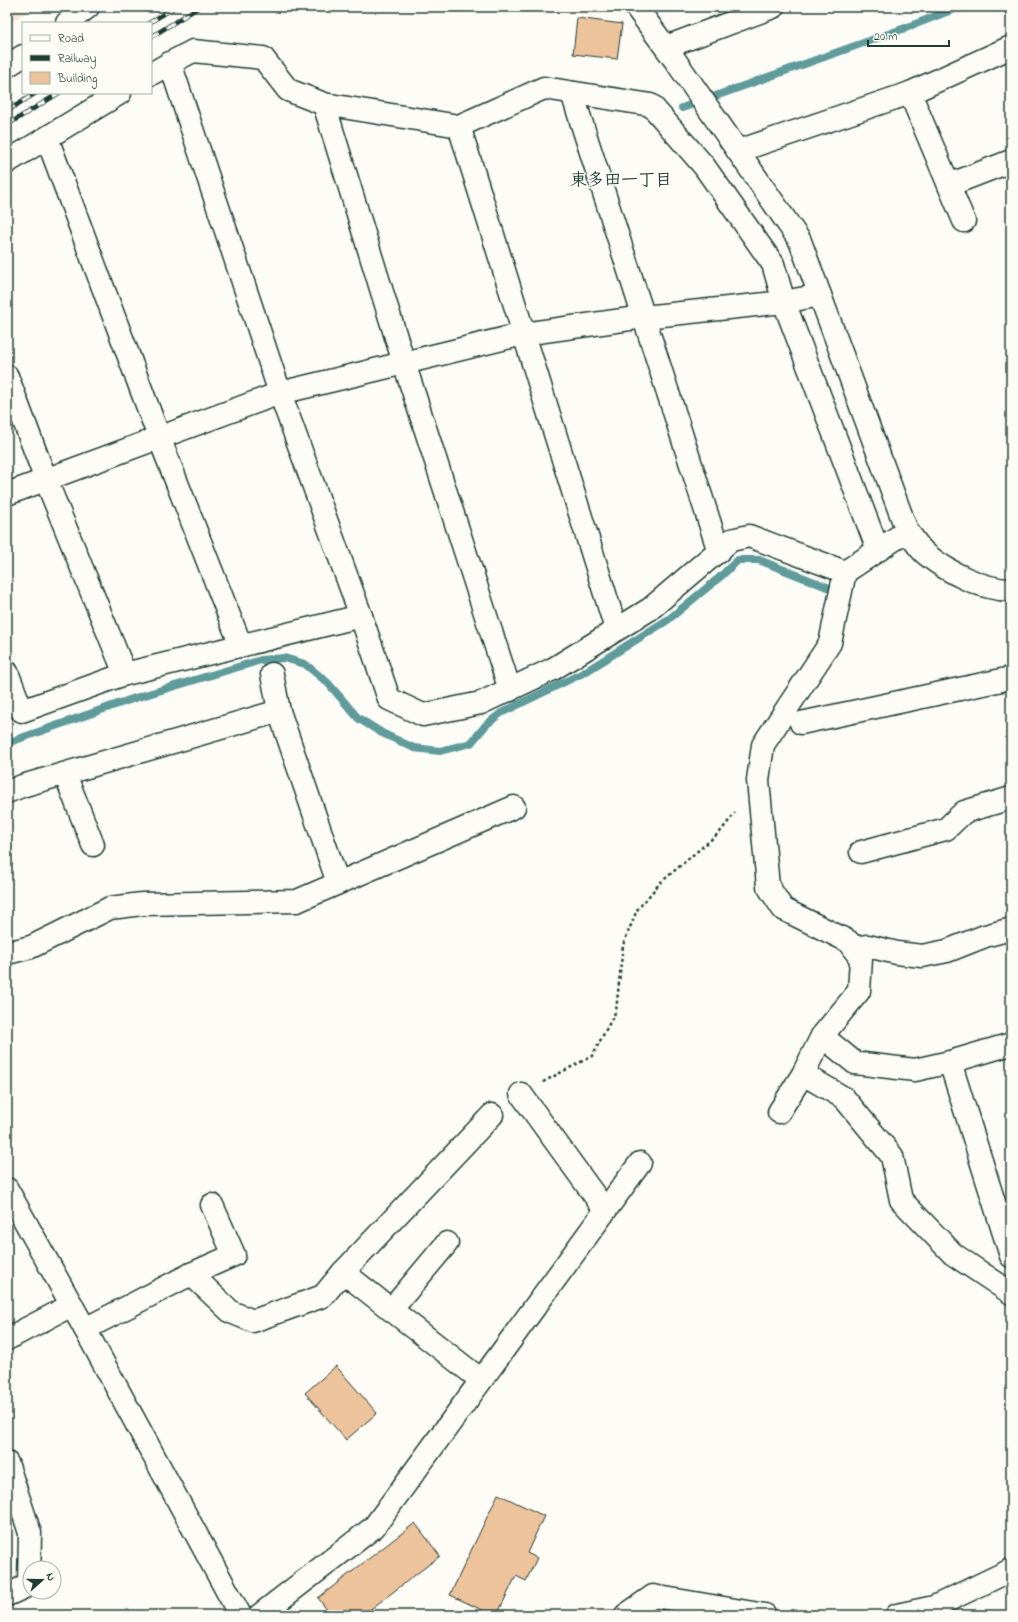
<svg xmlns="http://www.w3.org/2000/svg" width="1018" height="1622" viewBox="0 0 1018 1622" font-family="'Indie Flower','Klee One',sans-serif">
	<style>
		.built { fill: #f8ebdc }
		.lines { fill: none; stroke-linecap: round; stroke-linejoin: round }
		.stream { stroke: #5e9b9a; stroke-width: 8 }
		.building { fill: #edc39c; stroke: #1f3d34 }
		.minor-casing { stroke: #1f3d34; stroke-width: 25 }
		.path { stroke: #1f3d34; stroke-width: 2.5; stroke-dasharray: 3 3; stroke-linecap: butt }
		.minor { stroke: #fdfcf7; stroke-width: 22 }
		.rail-casing { stroke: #1f3d34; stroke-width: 4.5 }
		.rail { stroke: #fdfcf7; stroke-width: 3; stroke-dasharray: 9; stroke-linecap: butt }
		.labels { text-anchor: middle; stroke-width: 3; stroke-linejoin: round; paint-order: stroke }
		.neighbourhood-label { font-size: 17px; font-weight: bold; fill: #1f3d34; stroke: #fdfcf7 }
	</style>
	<rect width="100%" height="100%" fill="#fdfcf7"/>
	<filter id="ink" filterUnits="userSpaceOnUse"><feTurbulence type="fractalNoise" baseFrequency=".025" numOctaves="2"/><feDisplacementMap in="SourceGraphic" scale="8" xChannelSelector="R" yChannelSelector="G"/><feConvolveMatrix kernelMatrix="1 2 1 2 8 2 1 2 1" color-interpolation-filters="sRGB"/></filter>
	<g filter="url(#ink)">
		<polygon class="built" points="7,7 32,7 7,26"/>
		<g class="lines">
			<g class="stream">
				<polyline points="682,108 908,27 959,7"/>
				<polyline points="7,743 135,698 261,660 284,658 305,664 328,683 358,718 382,733 414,748 440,751 471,743 486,725 501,713 585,672 669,619 720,577 738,560 759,560 832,589"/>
			</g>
		</g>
		<g class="building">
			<polygon points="577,18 622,24 617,59 573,54"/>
			<polygon points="336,1366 377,1413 346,1440 305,1393"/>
			<polygon points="498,1494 544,1516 527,1553 537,1558 526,1581 516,1576 497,1615 493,1615 450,1595"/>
			<polygon points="415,1523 440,1556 363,1615 331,1615 318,1598"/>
		</g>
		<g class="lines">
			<g class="minor-casing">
				<g id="minor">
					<path d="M636,7l39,53 125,181 107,290c7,8 12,18 20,24 21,17 56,35 84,35"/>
					<polyline points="67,23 88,7"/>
					<polyline points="666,47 773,7"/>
					<polyline points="170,63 193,51 263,58 288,90 324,104 459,126 544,88 651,105 704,166 773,264 784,302 878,550"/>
					<polyline points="7,66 23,56"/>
					<polyline points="151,74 170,63 280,393 361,616 389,699 423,715 481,703 553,669 650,609 731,540 749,536 845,572"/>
					<polyline points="572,93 719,552"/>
					<polyline points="910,93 964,221"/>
					<polyline points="324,104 404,363 510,690"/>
					<polyline points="459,126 616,629"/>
					<polyline points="47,138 159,437 241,646"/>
					<polyline points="738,151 910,93 1011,47"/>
					<polyline points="7,162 120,93"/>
					<polyline points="949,185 1011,161"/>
					<polyline points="7,376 46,480 125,674"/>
					<polyline points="7,494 280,393 404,363 523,334 644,317 784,302 820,295"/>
					<polyline points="907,531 845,572 830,643 763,745 758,780 768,886 783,909 848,941 861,959 859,991 822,1036 855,1063 915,1070 950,1062 1011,1044"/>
					<polyline points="7,672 22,711 125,674 361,616"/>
					<polyline points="272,674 279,711 338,883"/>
					<polyline points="801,723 1011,678"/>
					<polyline points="65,774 93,845"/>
					<polyline points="7,792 22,786 279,711"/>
					<polyline points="861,852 946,829 964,812 1011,798"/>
					<polyline points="853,948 868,946 897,953 922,956 947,951 985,936 1011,929"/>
					<polyline points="7,953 31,947 110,908 142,904 297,901 514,807"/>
					<polyline points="950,1062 1011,1256"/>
					<polyline points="803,1074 844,1098 892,1156 901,1200 953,1254 1011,1293"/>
					<polyline points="521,1094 605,1210"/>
					<polyline points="779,1112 803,1074 822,1036"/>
					<polyline points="7,1189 85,1329 240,1615"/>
					<polyline points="343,1272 481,1380"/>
					<polyline points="191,1274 231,1312 253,1321 323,1296 343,1272 492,1115"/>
					<polyline points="391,1310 447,1243"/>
					<polyline points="85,1329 191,1274 234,1255 212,1205"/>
					<polyline points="7,1339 72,1305"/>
					<polyline points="7,1463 30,1533 29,1585 7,1595"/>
					<polyline points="260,1615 374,1527 640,1163"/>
					<polyline points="626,1615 653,1596 765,1615"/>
					<polyline points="897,1615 934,1607 1011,1570"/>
				</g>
			</g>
			<polyline class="path" points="543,1082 592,1056 616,1011 623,945 637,910 660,883 720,832 735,813"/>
			<use href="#minor" class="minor"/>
			<g class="rail-casing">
				<g id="rail">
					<polyline points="149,23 175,7"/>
					<polyline points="151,37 199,7"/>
					<polyline points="7,111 36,93"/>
					<polyline points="7,125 59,93"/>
				</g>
			</g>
			<use href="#rail" class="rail"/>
		</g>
	</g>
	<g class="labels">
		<g class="neighbourhood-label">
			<text x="621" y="185">東多田一丁目</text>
		</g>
	</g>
	<rect width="1018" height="1622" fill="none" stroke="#fdfcf7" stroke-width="24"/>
	<rect x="12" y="12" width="994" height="1598" fill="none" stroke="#1f3d34" stroke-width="1.5" filter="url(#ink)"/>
	<rect x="22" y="22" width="130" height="72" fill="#fdfcf7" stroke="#a4b0a9"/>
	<rect x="30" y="35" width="20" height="6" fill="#fdfcf7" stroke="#a4b0a9"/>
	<text x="58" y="42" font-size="12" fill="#1f3d34">Road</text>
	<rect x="30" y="55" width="20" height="6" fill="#1f3d34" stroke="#a4b0a9"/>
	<text x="58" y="62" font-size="12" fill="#1f3d34">Railway</text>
	<rect x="30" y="72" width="20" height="12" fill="#edc39c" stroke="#a4b0a9"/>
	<text x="58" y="82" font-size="12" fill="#1f3d34">Building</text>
	<g transform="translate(42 1580) rotate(69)"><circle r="19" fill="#fdfcf7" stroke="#a4b0a9"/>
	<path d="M0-3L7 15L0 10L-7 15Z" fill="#1f3d34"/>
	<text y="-6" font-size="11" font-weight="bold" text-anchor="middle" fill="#1f3d34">N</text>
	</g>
	<path d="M868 40v6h81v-6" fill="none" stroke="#1f3d34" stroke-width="2"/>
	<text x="874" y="40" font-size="12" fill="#1f3d34" stroke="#fdfcf7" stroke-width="3" paint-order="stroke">20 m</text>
</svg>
